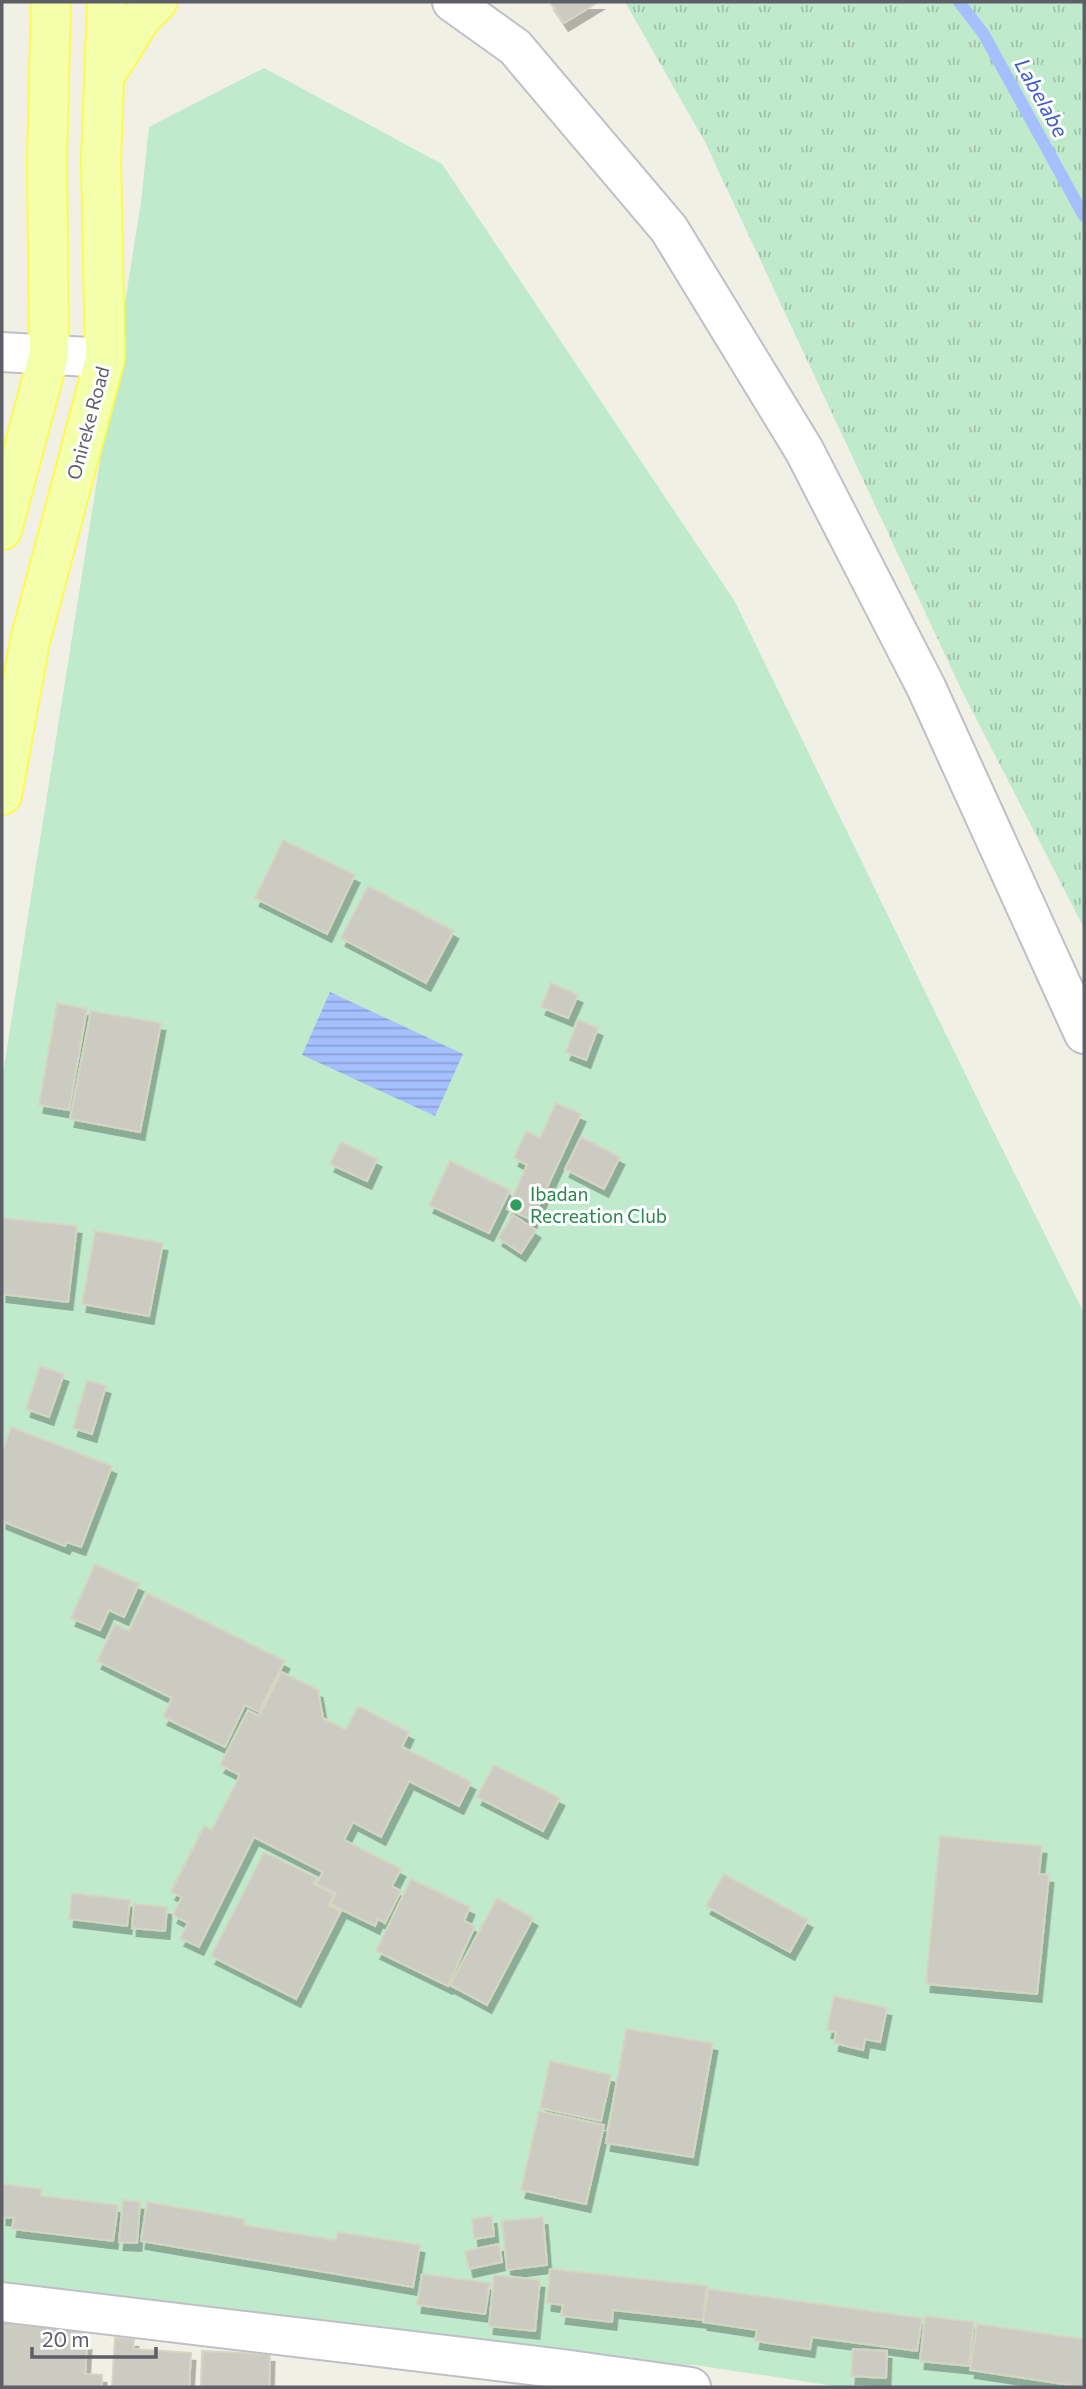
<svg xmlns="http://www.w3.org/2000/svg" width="1086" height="2389" viewBox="0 0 1086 2389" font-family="Commissioner,sans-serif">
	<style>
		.grass { fill: url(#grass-tufts) }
		.pitch { fill: #c0eacc }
		.water { fill: url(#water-rules) }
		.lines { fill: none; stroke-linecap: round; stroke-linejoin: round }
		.stream { stroke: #a6bfff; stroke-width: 12 }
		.building { fill: #cbcbc2; stroke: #d6d5c3; stroke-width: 2; filter: url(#shadow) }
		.minor-casing { stroke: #bfc0c7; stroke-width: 42 }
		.major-casing { stroke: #fbfc52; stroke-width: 42 }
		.minor { stroke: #fff; stroke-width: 38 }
		.major { stroke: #f4ffab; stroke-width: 38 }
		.leisure-dot { fill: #2e9e5b; stroke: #fff; stroke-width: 2.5 }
		.labels { text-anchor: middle; stroke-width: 6; stroke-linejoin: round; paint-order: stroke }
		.street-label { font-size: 19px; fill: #5d5e67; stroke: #fff }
		.leisure-label { font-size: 19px; fill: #27864d; stroke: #fff; text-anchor: start }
		.water-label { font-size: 21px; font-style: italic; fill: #3e5bcd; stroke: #fff }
	</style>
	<defs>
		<pattern id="grass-tufts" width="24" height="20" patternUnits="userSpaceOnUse" patternTransform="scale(1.75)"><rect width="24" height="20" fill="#c0eacc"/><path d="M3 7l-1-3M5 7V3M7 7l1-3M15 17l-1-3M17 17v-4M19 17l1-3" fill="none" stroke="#9fc1a9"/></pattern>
		<pattern id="water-rules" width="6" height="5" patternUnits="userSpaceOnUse" patternTransform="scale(1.75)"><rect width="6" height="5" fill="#a6bfff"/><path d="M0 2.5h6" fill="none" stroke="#8a9ed2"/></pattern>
		<filter id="shadow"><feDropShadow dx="4.5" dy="8" stdDeviation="0" flood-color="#0004"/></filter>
	</defs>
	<rect width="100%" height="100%" fill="#f0f0e5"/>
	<polygon class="grass" points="625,2 1084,2 1084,928 962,691 705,142"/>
	<polygon class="pitch" points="264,68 442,164 734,600 976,1096 1084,1313 1084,2387 841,2387 695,2365 533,2362 2,2294 2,1080 141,202 149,127"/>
	<polygon class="water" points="330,992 463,1054 435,1116 302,1055"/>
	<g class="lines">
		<polyline class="stream" points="959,2 983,33 1084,216"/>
	</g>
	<g class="building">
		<polygon points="550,2 598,2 564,23"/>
		<polygon points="283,840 355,875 327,934 255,898"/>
		<polygon points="368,886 454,931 426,983 341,938"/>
		<polygon points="551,983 578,995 568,1018 541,1007"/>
		<polygon points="57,1003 87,1009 69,1110 39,1105"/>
		<polygon points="91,1011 161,1023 140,1132 70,1119"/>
		<polygon points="578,1020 598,1028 586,1060 566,1052"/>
		<polygon points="556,1103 581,1114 532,1220 507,1209 527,1165 514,1158 526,1131 540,1138"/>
		<polygon points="581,1137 620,1157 604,1189 565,1169"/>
		<polygon points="341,1142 377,1159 367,1181 330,1164"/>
		<polygon points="450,1161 510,1190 489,1233 429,1205"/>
		<polygon points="513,1215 536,1230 521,1253 498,1238"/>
		<polygon points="2,1218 77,1226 68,1302 2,1294"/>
		<polygon points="95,1231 163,1243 149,1316 82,1304"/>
		<polygon points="40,1366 64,1374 49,1417 26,1409"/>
		<polygon points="87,1380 106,1386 92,1434 73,1428"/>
		<polygon points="11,1427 112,1466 81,1547 67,1542 65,1546 2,1521 2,1453"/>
		<polygon points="95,1564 139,1584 124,1617 109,1610 100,1630 71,1618"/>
		<polygon points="147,1593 285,1661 259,1712 245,1705 225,1747 163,1717 172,1698 97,1661 115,1624 129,1631"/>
		<polygon points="281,1672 318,1690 323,1718 346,1730 358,1706 409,1732 402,1747 471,1782 459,1806 409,1781 381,1837 353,1822 344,1840 401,1869 392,1886 401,1891 385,1923 378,1919 375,1926 330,1904 336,1893 316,1884 323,1872 254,1837 199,1947 180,1938 188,1923 173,1915 182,1897 171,1892 204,1826 212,1830 240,1775 220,1765 248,1710 259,1716"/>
		<polygon points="494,1765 560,1798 543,1831 477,1797"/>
		<polygon points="940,1836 1042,1846 1039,1874 1049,1875 1037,1994 926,1984"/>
		<polygon points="264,1852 317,1878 314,1884 334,1894 329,1905 341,1911 296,1999 211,1956"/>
		<polygon points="724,1874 808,1920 790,1952 706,1906"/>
		<polygon points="411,1879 470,1907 464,1921 475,1926 448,1986 376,1951"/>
		<polygon points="72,1893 130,1900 127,1926 69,1919"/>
		<polygon points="497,1898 533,1918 487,2005 450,1985"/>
		<polygon points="134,1904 167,1907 165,1931 132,1928"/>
		<polygon points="834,1996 887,2008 880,2042 865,2039 863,2050 834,2043 836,2032 827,2030"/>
		<polygon points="626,2029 713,2043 693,2157 606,2143"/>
		<polygon points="550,2061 611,2075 601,2121 540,2108"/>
		<polygon points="539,2111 604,2125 586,2204 521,2190"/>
		<polygon points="2,2184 42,2189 41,2196 118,2205 113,2241 12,2229 14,2218 2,2217"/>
		<polygon points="123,2200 140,2202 137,2243 119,2242"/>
		<polygon points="147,2202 244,2219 244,2225 336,2240 338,2232 420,2245 413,2287 141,2241"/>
		<polygon points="492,2216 494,2236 474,2239 472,2219"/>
		<polygon points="543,2217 547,2265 507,2270 502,2221"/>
		<polygon points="499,2244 502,2262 469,2269 465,2251"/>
		<polygon points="550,2269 707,2286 703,2320 613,2310 612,2322 561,2316 563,2305 547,2303"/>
		<polygon points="422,2274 490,2283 485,2314 417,2305"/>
		<polygon points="494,2275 540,2280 535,2331 489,2326"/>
		<polygon points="708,2289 922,2318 917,2351 812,2337 810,2349 755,2341 757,2330 703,2322"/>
		<polygon points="925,2316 974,2322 969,2366 920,2361"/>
		<polygon points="2,2319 13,2319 13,2324 82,2327 81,2342 87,2342 85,2374 102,2375 102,2387 108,2387 2,2387"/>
		<polygon points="977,2324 1084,2339 1084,2387 970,2370"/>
		<polygon points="115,2338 134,2339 133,2349 191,2353 189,2387 112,2387"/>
		<polygon points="853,2349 887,2351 886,2378 851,2376"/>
		<polygon points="202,2351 270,2354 269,2387 201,2387"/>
	</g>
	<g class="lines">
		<g class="minor-casing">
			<g id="minor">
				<polyline points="452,2 515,47 669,229 804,450 926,687 1084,1034"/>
				<polyline points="2,352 105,358"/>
				<polyline points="2,2302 563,2369 691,2387"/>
			</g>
		</g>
		<g class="major-casing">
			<g id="major">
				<polyline points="106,74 141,18 157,2"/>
				<polyline points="2,530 49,354 47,160 51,2"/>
				<polyline points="2,795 30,641 105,358 101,160 107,2"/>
			</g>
		</g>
		<use href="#minor" class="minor"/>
		<use href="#major" class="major"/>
	</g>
	<circle class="leisure-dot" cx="516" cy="1205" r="7"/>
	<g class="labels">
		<g class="street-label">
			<text transform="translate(88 423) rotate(-75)" y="7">Onireke Road</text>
		</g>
		<g class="leisure-label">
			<text x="530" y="1201">Ibadan<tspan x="530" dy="22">Recreation Club</tspan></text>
		</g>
		<g class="water-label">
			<text transform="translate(1041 98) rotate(61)" y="7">Labelabe</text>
		</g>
	</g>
	<rect width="1086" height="2389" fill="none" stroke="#5d5e67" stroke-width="7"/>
	<path d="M32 2347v10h124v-10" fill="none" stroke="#5d5e67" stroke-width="3.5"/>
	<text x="42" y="2347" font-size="21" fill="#5d5e67" stroke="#ffffff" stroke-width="5" paint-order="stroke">20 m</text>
</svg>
